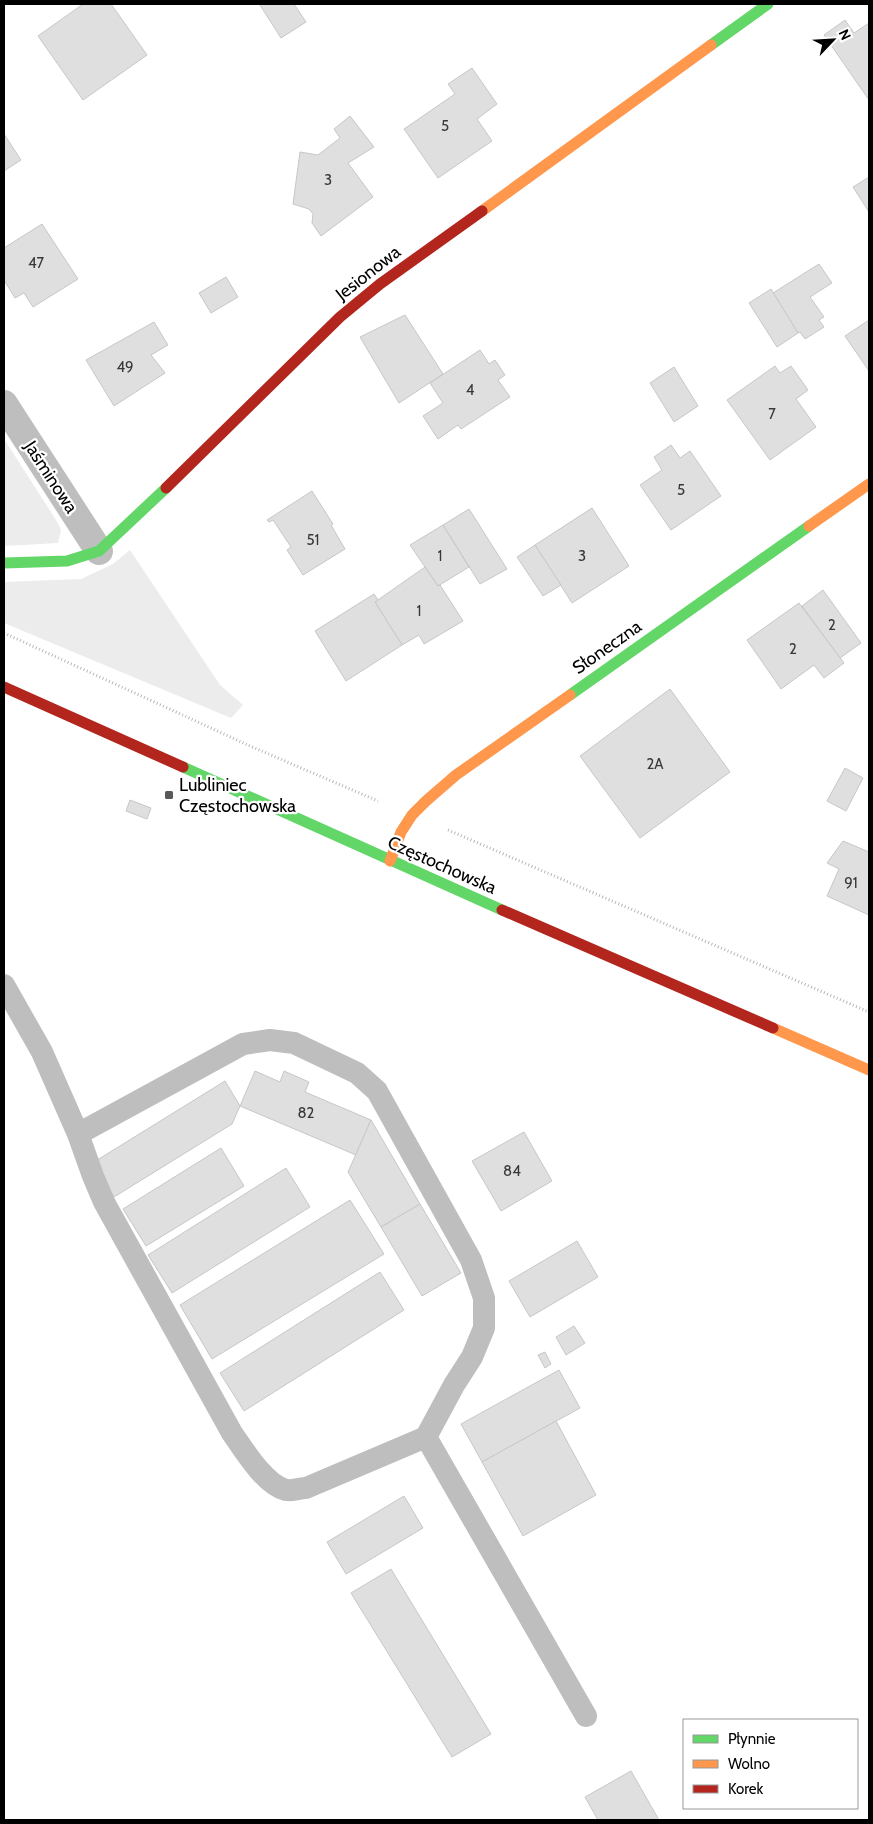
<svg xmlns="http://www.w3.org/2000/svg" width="873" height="1824" viewBox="0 0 873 1824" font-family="Cabin,sans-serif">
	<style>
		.green { fill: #ececec }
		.building { fill: #dfdfdf; stroke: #c7c7c7 }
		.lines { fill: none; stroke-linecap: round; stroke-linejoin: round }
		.path { stroke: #b9b9b9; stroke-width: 3; stroke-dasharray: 1 2.5; stroke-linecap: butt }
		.lane { stroke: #bebebe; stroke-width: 22 }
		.street { stroke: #bebebe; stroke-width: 28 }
		.fast { stroke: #63d668; stroke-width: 11 }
		.slow { stroke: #ff974d; stroke-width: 11 }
		.jam { stroke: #b3261e; stroke-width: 11 }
		.poi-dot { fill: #595959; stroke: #fff; stroke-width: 2 }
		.labels { text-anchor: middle; stroke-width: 4.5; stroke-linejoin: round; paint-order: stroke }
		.number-label { font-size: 15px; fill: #383838 }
		.street-label { font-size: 18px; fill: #000; stroke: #fff }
		.poi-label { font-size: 18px; fill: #000; stroke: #fff; text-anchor: start }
	</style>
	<rect width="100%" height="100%" fill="#fff"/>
	<g class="green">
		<polygon points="4,439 56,520 61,530 58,543 4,546"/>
		<polygon points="130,550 220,685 243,705 231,718 4,623 4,582 81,579 113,564"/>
	</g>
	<g class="building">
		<polygon points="83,4 111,4 147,55 83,100 38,36"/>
		<polygon points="262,4 294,4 306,22 281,38 260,5"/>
		<polygon points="845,20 854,33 869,23 869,100 824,35"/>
		<polygon points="472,68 497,104 477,119 492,141 438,178 404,129 455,94 448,84"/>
		<polygon points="350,116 374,147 348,163 373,197 321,236 312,223 313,214 309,209 293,204 300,152 318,155 340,138 334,129"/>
		<polygon points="4,134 21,160 4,171"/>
		<polygon points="869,177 869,212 853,187"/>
		<polygon points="42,224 78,279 33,307 24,293 15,298 4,280 4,248"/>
		<polygon points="819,264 832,283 810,297 824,317 819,320 824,327 805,339 800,332 798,333 773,293"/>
		<polygon points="226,277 238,297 211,313 199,293"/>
		<polygon points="771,289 798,333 777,347 749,303"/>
		<polygon points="405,315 443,374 399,403 360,337"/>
		<polygon points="869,320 869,371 845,336"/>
		<polygon points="154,322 168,345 151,355 165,373 114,406 86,360"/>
		<polygon points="480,350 489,364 495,360 505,375 498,380 510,397 461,429 458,425 438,439 423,416 443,403 430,383"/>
		<polygon points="775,366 780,373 791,366 808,390 796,399 816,427 770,460 727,400"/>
		<polygon points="674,367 698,406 674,422 650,383"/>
		<polygon points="671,445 680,458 690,451 721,496 671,530 640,485 662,470 654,457"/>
		<polygon points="312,491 333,524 331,525 345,549 303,575 287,550 291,547 273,520 269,522 267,520"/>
		<polygon points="592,508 629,566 572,603 535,545"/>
		<polygon points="469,509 507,569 480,584 443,525"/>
		<polygon points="443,525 469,567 438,586 410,545"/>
		<polygon points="535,545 561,585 543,596 517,557"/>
		<polygon points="425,567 438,586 440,585 463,621 424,644 419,635 402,645 375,602"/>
		<polygon points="823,590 861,643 840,658 802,606"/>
		<polygon points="374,594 378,600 375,602 402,645 346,681 315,631"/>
		<polygon points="799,603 844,663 824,678 814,665 781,689 747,640"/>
		<polygon points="670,689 730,772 640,838 580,756"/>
		<polygon points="845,768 863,778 846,811 827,801"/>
		<polygon points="130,800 151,808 147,819 126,811"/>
		<polygon points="843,841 869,852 869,915 827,896 839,869 827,863"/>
		<polygon points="255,1071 280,1082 284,1071 309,1082 305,1092 371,1120 356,1155 240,1106"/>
		<polygon points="225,1081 240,1106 232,1124 114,1197 94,1162"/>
		<polygon points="371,1120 420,1204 381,1227 348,1172"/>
		<polygon points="524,1132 552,1181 501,1211 472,1161"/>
		<polygon points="221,1148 244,1186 146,1246 123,1209"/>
		<polygon points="286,1168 310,1207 172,1293 148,1255"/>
		<polygon points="350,1200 384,1254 212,1359 180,1305"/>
		<polygon points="420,1204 461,1273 422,1296 381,1227"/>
		<polygon points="577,1241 598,1277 530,1317 509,1281"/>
		<polygon points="380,1272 404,1310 244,1411 220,1373"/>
		<polygon points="574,1326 585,1343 566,1355 556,1337"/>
		<polygon points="545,1352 551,1364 545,1368 538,1355"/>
		<polygon points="559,1370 580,1408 482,1462 461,1424"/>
		<polygon points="556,1421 596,1495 523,1536 482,1462"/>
		<polygon points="404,1496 423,1528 346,1574 327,1542"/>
		<polygon points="391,1569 491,1734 452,1757 351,1593"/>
		<polygon points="631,1771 659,1820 598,1820 585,1797"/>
	</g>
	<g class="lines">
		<g class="path">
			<polyline points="4,633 250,746 378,801"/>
			<polyline points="448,830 869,1012"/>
		</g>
		<g class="lane">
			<path d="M4,985l38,67 36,82 165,-90 27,-4 24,3 63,30 20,18 94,169 13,38v30l-12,29 -18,28 -28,52 -120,51c-6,0 -14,3 -20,2 -21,-5 -42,-40 -54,-57l-128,-231 -11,-26 -15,-42"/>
			<polyline points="426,1437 586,1716"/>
		</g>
		<polyline class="street" points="4,404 99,551"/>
		<g class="fast">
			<polyline points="711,45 768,4"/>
			<polyline points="4,563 67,561 99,551 166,488"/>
			<polyline points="570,695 809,526"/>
			<polyline points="183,767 502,910"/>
		</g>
		<g class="slow">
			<polyline points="482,211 711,45"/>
			<polyline points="809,526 869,484"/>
			<polyline points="390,861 401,832 412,815 426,801 456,775 570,695"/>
			<polyline points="773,1028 869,1070"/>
		</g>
		<g class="jam">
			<polyline points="166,488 340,317 380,284 482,211"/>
			<polyline points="4,687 183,767"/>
			<polyline points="502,910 773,1028"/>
		</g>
	</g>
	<rect class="poi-dot" x="164" y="790" width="10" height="10" rx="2.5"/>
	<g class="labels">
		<g class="number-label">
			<text x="445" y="131">5</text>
			<text x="328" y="185">3</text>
			<text x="36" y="268">47</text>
			<text x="125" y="372">49</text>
			<text x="470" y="395">4</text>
			<text x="772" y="419">7</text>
			<text x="681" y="495">5</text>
			<text x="313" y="545">51</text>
			<text x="440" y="561">1</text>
			<text x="582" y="561">3</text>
			<text x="419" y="616">1</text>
			<text x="832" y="630">2</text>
			<text x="793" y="654">2</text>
			<text x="655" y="769">2A</text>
			<text x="851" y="888">91</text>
			<text x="306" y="1118">82</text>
			<text x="512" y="1176">84</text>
		</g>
		<g class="street-label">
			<text transform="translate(368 273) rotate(-38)" y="6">Jesionowa</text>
			<text transform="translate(51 477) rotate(57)" y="6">Jaśminowa</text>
			<text transform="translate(607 647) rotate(-35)" y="6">Słoneczna</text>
			<text transform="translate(442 865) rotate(24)" y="6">Częstochowska</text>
		</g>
		<g class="poi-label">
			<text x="179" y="791">Lubliniec<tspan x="179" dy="21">Częstochowska</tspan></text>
		</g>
	</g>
	<rect width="873" height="1824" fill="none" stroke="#000000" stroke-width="10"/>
	<rect x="683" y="1719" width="175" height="90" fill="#ffffff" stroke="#999999"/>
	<rect x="693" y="1735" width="25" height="8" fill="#63d668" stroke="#999999"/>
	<text x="728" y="1744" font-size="15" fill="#000000">Płynnie</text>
	<rect x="693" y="1760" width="25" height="8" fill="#ff974d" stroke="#999999"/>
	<text x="728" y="1769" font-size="15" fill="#000000">Wolno</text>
	<rect x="693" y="1785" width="25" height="8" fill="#b3261e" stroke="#999999"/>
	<text x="728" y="1794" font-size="15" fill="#000000">Korek</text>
	<g transform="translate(833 40) rotate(65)" stroke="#ffffff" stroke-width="4" paint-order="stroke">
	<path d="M0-4L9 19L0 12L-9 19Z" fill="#000000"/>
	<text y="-8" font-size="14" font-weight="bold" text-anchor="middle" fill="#000000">N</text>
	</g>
</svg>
